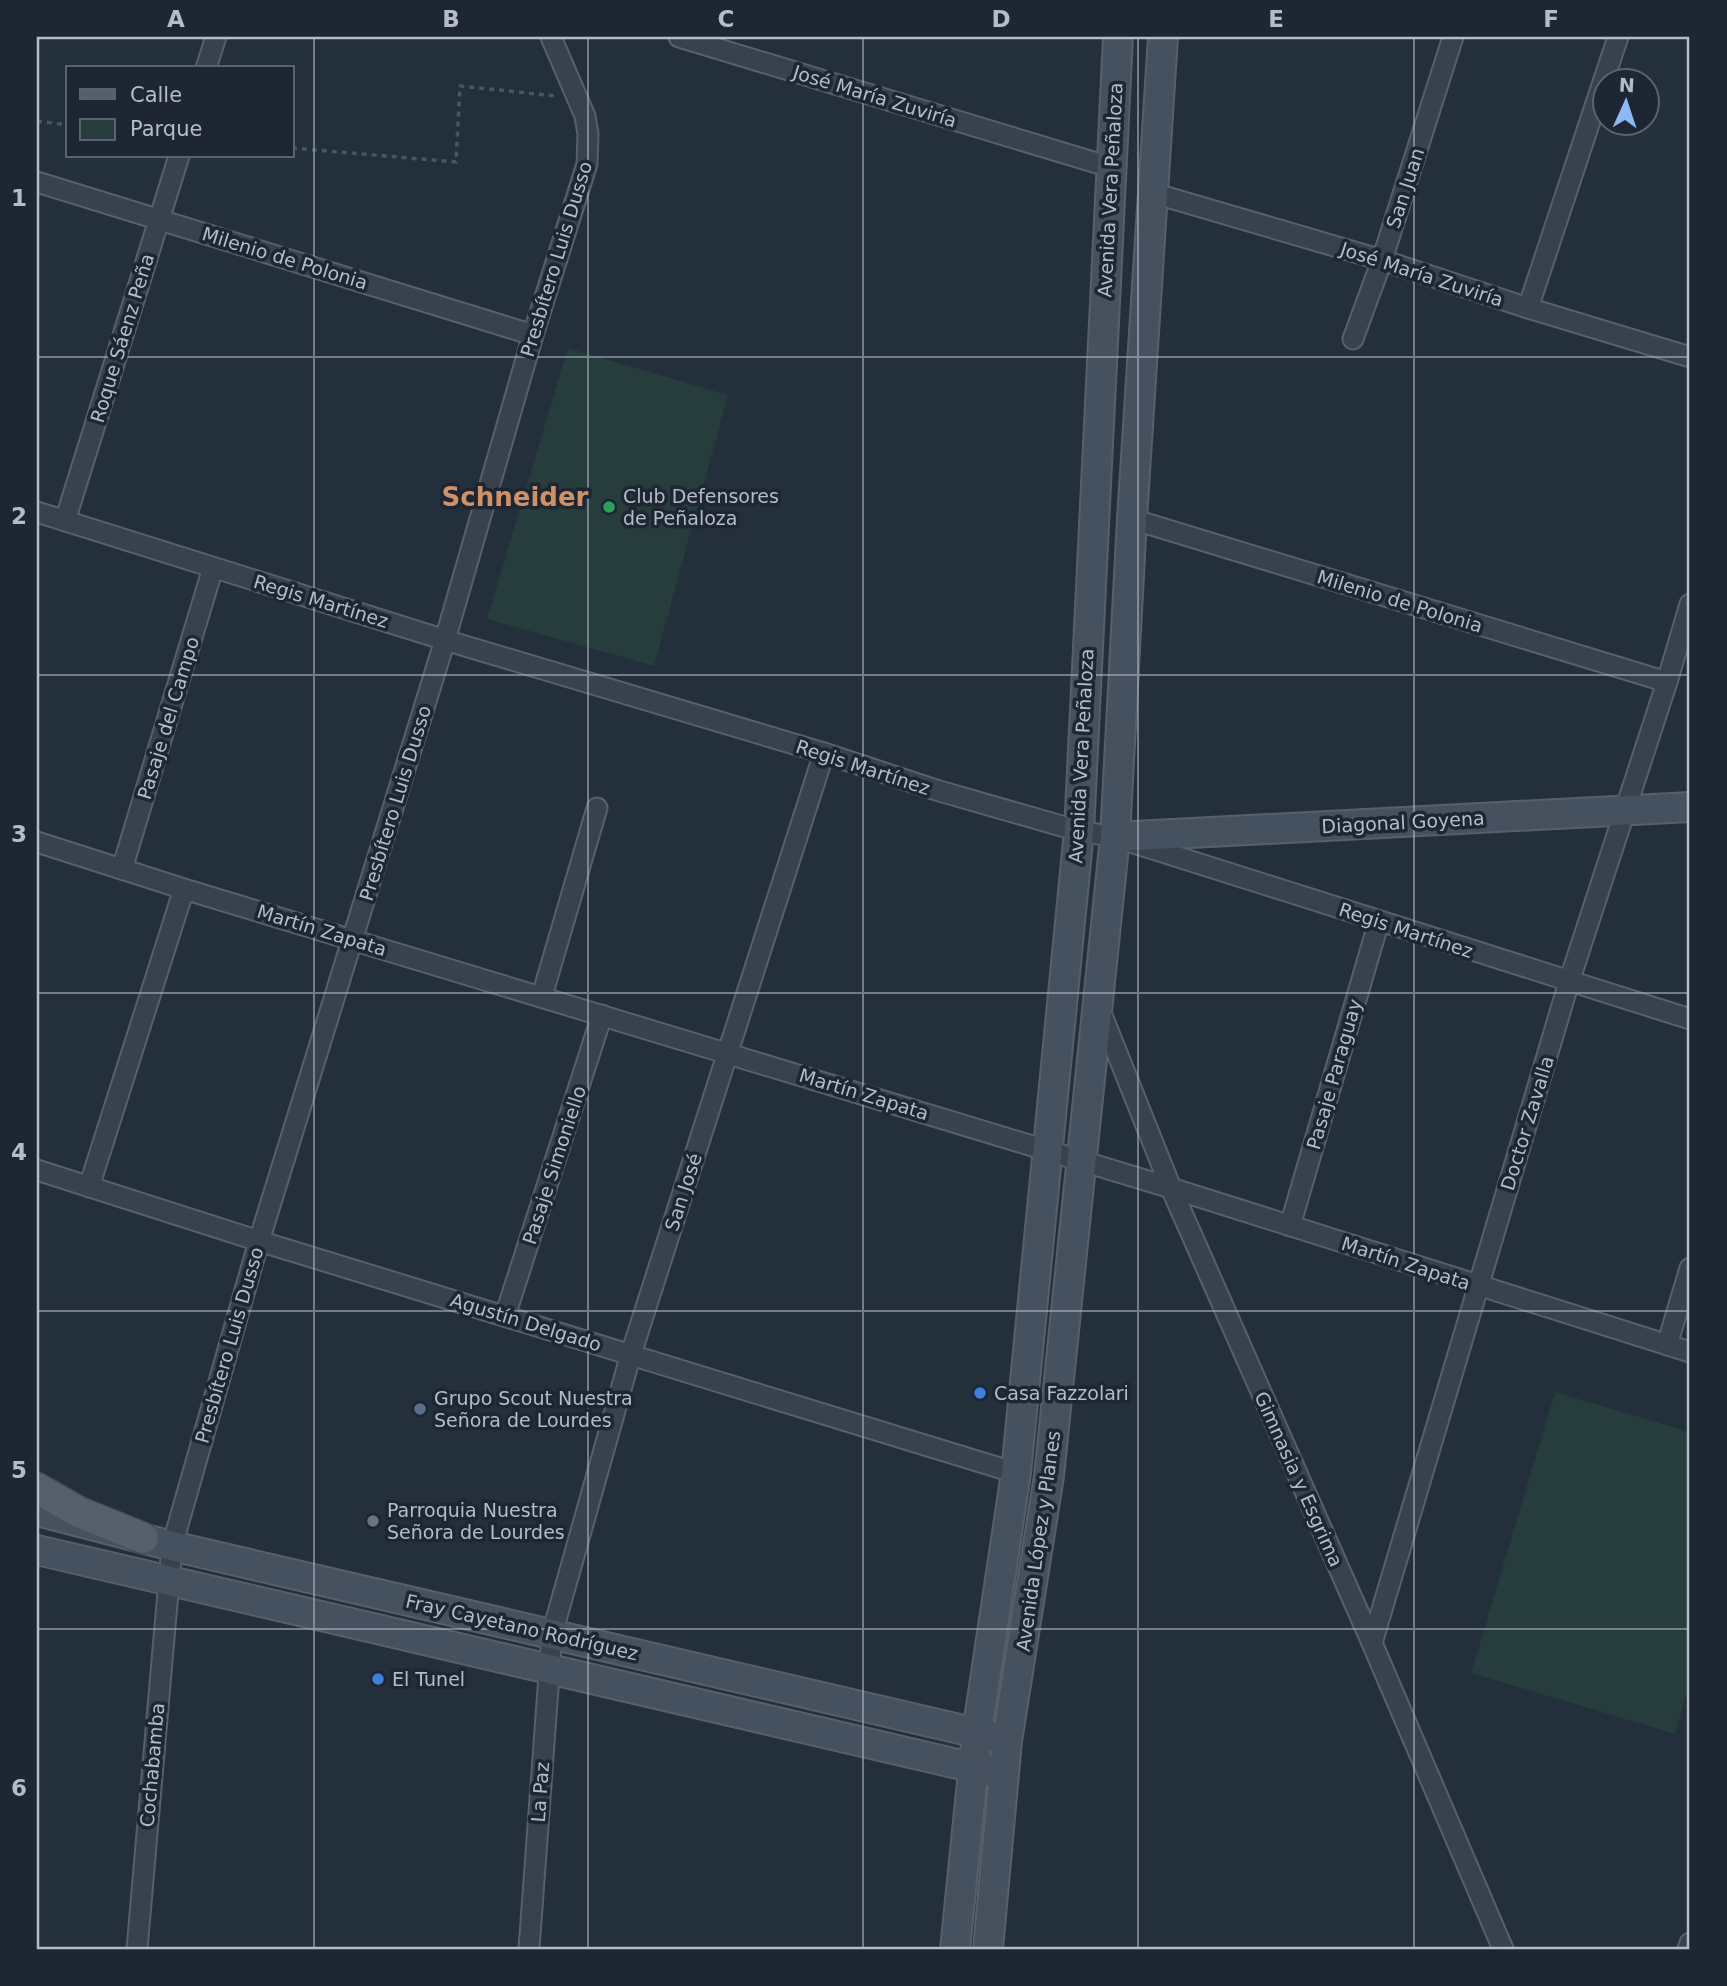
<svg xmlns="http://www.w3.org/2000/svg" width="1727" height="1986" viewBox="0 0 1727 1986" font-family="'DejaVu Sans',sans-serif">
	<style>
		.green { fill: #263c3d }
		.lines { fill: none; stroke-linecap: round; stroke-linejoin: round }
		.street-casing { stroke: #565f6b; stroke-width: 23 }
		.secondary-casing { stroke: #565f6b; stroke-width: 32 }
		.primary-casing { stroke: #414a56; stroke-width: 33 }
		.path { stroke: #44595b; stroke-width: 3.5; stroke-dasharray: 5 5; stroke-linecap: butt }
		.street { stroke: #38414d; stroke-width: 19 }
		.secondary { stroke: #46515f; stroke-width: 28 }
		.primary { stroke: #56606d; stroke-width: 30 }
		.grid { fill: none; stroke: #b4bcc8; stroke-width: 2; stroke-opacity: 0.55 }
		.leisure-dot { fill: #2e9e5b; stroke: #1d2632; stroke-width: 2.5 }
		.shop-dot { fill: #3f7fe0; stroke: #1d2632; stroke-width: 2.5 }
		.service-dot { fill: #5c6f8a; stroke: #1d2632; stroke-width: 2.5 }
		.worship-dot { fill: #6b7280; stroke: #1d2632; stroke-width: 2.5 }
		.labels { text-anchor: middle; stroke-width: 7; stroke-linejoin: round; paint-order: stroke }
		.street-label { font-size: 19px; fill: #b4bcc8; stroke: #1d2632 }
		.poi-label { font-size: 19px; fill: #b4bcc8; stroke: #1d2632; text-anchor: start }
		.district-label { font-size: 26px; font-weight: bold; fill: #d19166; stroke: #1d2632 }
		.neatline { fill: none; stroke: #b4bcc8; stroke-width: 2.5 }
		.grid-label { font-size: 23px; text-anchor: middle; font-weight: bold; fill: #b4bcc8 }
	</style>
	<rect width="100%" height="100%" fill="#242f3c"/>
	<g class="green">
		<polygon points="568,348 728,395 654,666 487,619"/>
		<polygon points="1555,1392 1690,1432 1690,1683 1675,1734 1471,1673"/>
	</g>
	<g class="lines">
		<g class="street-casing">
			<g id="street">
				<polyline points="679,37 1110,167"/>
				<polyline points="206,68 216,37"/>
				<polyline points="37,182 533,335"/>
				<polyline points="1153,193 1382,260 1528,308 1690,357"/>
				<polyline points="1528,308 1618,37"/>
				<polyline points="1353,339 1382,260 1453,37"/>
				<polyline points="37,512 445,640 824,753 936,790 1079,831 1115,837 1690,1019"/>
				<polyline points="1132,519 1667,682"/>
				<polyline points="65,521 179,156"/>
				<polyline points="37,842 184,889 1171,1188 1690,1352"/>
				<polyline points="122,869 213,568"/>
				<polyline points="542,996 597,808"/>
				<polyline points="1099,1008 1171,1188 1372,1643 1503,1949"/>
				<polyline points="37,1170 259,1241 1016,1473"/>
				<polyline points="89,1187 184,889"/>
				<polyline points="1290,1226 1379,921"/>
				<polyline points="505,1316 602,1015"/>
				<polyline points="1667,1345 1690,1268"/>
				<polyline points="1372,1643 1569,982 1667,682 1690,604"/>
				<polyline points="137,1949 172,1546 259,1241 445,640 533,335 587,164 588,134 585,116 551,37"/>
				<polyline points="529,1949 552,1634 631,1354 824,753"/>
				<polyline points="1688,1949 1690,1943"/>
			</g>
		</g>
		<g class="secondary-casing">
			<g id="secondary">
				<polyline points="1115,837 1690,807"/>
				<polyline points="37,1511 172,1546 994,1737"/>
				<polyline points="37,1550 992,1772"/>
				<polyline points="955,1949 977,1733 1016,1473 1079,831 1118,37"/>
				<polyline points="988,1949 1007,1741 1049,1476 1115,837 1132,519 1163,37"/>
			</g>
		</g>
		<g class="primary-casing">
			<polyline id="primary" points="37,1488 79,1512 143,1538"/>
		</g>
		<g class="path">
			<polyline points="37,121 68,125"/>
			<polyline points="292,148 456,162 460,86 556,96"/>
		</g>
		<use href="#street" class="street"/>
		<use href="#secondary" class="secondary"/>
		<use href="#primary" class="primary"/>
	</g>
	<path class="grid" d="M314,37v1912M588,37v1912M863,37v1912M1138,37v1912M1414,37v1912M37,357h1653M37,675h1653M37,993h1653M37,1311h1653M37,1629h1653"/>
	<circle class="leisure-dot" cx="609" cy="507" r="7"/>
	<g class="shop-dot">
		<circle cx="980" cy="1393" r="7"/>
		<circle cx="378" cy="1679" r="7"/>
	</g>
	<circle class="service-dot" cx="420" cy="1409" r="7"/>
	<circle class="worship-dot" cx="373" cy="1521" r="7"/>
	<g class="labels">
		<g class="street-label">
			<text transform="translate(875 96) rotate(17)" y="7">José María Zuviría</text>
			<text transform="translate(1405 188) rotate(-72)" y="7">San Juan</text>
			<text transform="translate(1110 190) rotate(-87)" y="7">Avenida Vera Peñaloza</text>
			<text transform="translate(285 258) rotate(17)" y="7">Milenio de Polonia</text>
			<text transform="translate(556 259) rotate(-73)" y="7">Presbítero Luis Dusso</text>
			<text transform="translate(1422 274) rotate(18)" y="7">José María Zuviría</text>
			<text transform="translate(122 338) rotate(-73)" y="7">Roque Sáenz Peña</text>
			<text transform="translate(321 601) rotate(17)" y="7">Regis Martínez</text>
			<text transform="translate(1400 601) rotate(17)" y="7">Milenio de Polonia</text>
			<text transform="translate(168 718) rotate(-73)" y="7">Pasaje del Campo</text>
			<text transform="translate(1081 756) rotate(-87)" y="7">Avenida Vera Peñaloza</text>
			<text transform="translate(863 767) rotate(18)" y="7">Regis Martínez</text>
			<text transform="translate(395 803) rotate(-73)" y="7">Presbítero Luis Dusso</text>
			<text transform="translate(1403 822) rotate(-3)" y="7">Diagonal Goyena</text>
			<text transform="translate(322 930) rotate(17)" y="7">Martín Zapata</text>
			<text transform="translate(1406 930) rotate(18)" y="7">Regis Martínez</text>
			<text transform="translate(1334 1074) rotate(-74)" y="7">Pasaje Paraguay</text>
			<text transform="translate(864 1094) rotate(17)" y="7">Martín Zapata</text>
			<text transform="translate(1527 1123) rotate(-73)" y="7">Doctor Zavalla</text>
			<text transform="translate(554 1165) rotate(-72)" y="7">Pasaje Simoniello</text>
			<text transform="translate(683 1192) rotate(-72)" y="7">San José</text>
			<text transform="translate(1406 1263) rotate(18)" y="7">Martín Zapata</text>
			<text transform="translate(526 1322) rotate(17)" y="7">Agustín Delgado</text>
			<text transform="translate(229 1345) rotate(-74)" y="7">Presbítero Luis Dusso</text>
			<text transform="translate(1299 1479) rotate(66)" y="7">Gimnasia y Esgrima</text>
			<text transform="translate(1038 1541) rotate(-82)" y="7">Avenida López y Planes</text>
			<text transform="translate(522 1627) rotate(13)" y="7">Fray Cayetano Rodríguez</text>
			<text transform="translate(152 1765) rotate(-85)" y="7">Cochabamba</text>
			<text transform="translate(540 1792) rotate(-86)" y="7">La Paz</text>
		</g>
		<g class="poi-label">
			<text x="623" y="503">Club Defensores<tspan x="623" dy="22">de Peñaloza</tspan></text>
			<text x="994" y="1400">Casa Fazzolari</text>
			<text x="434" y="1405">Grupo Scout Nuestra<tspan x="434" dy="22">Señora de Lourdes</tspan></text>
			<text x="387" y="1517">Parroquia Nuestra<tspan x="387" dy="22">Señora de Lourdes</tspan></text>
			<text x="392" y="1686">El Tunel</text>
		</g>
		<g class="district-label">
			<text x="515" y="506">Schneider</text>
		</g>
	</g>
	<rect width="1727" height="1986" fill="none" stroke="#1d2632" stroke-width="77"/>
	<rect x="66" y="66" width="228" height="91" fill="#1d2632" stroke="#59626e" stroke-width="2"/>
	<rect x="80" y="89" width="35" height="10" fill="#56606d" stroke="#59626e" stroke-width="2"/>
	<text x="130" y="102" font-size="21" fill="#b4bcc8">Calle</text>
	<rect x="80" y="119" width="35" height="21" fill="#263c3d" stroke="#59626e" stroke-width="2"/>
	<text x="130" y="136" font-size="21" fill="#b4bcc8">Parque</text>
	<g transform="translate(1626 102) rotate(3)"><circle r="33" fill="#1d2632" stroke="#59626e" stroke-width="2"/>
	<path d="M0-5L12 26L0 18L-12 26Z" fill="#8cb8f5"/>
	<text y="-10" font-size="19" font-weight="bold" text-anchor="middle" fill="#b4bcc8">N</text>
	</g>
	<rect x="38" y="38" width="1650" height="1910" class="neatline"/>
	<g class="grid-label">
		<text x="176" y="27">A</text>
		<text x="451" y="27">B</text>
		<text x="726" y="27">C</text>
		<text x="1001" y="27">D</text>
		<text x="1276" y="27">E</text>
		<text x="1551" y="27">F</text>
		<text x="19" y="206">1</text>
		<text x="19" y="524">2</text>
		<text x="19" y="842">3</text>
		<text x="19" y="1160">4</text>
		<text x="19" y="1478">5</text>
		<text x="19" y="1796">6</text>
	</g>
</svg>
